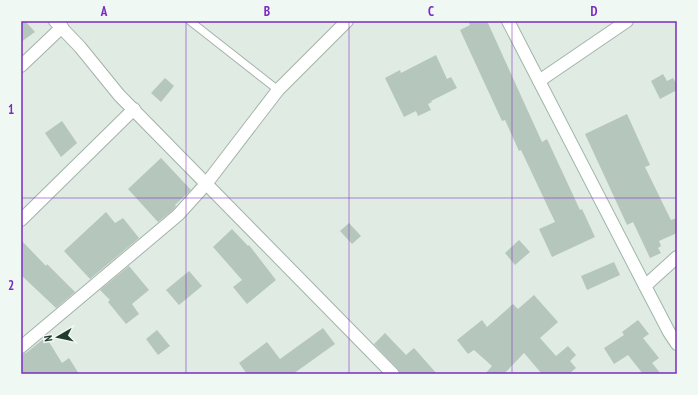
<svg xmlns="http://www.w3.org/2000/svg" width="698" height="395" viewBox="0 0 698 395" font-family="'PT Sans Narrow',sans-serif">
	<style>
		.building { fill: #b5c6bd }
		.lines { fill: none; stroke-linecap: round; stroke-linejoin: round }
		.lane-casing { stroke: #a3b3aa; stroke-width: 9 }
		.street-casing { stroke: #a3b3aa; stroke-width: 14 }
		.secondary-casing { stroke: #9eb7aa; stroke-width: 14 }
		.lane { stroke: #fff; stroke-width: 7 }
		.street { stroke: #fff; stroke-width: 12 }
		.secondary { stroke: #fff; stroke-width: 12 }
		.grid { fill: none; stroke: #7b2cbf; stroke-width: 1; stroke-opacity: 0.55 }
		.neatline { fill: none; stroke: #7b2cbf; stroke-width: 1.5 }
		.grid-label { font-size: 13px; text-anchor: middle; font-weight: bold; fill: #7b2cbf }
	</style>
	<rect width="100%" height="100%" fill="#e0ebe4"/>
	<g class="building">
		<polygon points="21,21 25,21 35,32 21,42"/>
		<polygon points="468,21 487,21 542,142 547,139 580,210 582,209 595,237 552,257 539,229 555,222 521,150 519,151 505,120 502,121 460,30 470,25"/>
		<polygon points="436,55 447,79 451,77 457,88 431,101 432,102 428,104 431,110 418,116 416,111 404,117 385,78 400,70 401,73"/>
		<polygon points="663,74 667,81 673,78 677,85 677,90 660,99 651,81"/>
		<polygon points="165,78 174,86 161,102 151,93"/>
		<polygon points="627,114 650,165 645,167 666,210 671,220 677,218 677,233 659,241 661,246 658,248 661,253 650,258 633,222 627,225 585,134"/>
		<polygon points="62,121 77,143 61,157 45,133"/>
		<polygon points="161,158 191,190 175,205 176,206 173,210 158,222 128,189"/>
		<polygon points="106,212 115,223 123,218 139,238 90,279 64,251"/>
		<polygon points="349,223 361,236 352,244 340,231"/>
		<polygon points="232,229 248,246 249,245 276,280 247,304 233,287 242,280 213,247"/>
		<polygon points="21,240 46,266 47,264 75,292 56,308 21,275"/>
		<polygon points="519,240 530,252 515,265 505,253"/>
		<polygon points="614,262 620,275 587,290 581,276"/>
		<polygon points="129,266 149,290 132,304 139,314 126,324 108,302 110,300 100,290"/>
		<polygon points="189,271 202,286 179,305 166,290"/>
		<polygon points="534,295 558,322 540,338 556,356 568,346 576,355 570,361 576,368 569,374 542,374 524,353 504,374 485,374 492,366 474,350 468,354 457,340 482,320 487,327 513,304 518,309"/>
		<polygon points="638,320 649,334 643,338 659,358 652,363 661,374 643,374 628,355 614,364 604,348 624,335 622,332"/>
		<polygon points="323,328 335,344 293,374 247,374 239,363 267,342 280,359"/>
		<polygon points="157,330 170,346 158,355 146,339"/>
		<polygon points="385,333 406,355 414,348 437,374 400,374 398,369 374,344"/>
		<polygon points="46,337 62,363 69,358 79,374 21,374 21,354 26,353"/>
	</g>
	<g class="lines">
		<g class="lane-casing">
			<polyline id="lane" points="190,21 278,90"/>
		</g>
		<g class="street-casing">
			<g id="street">
				<polyline points="55,21 80,47 119,95 393,374"/>
				<polyline points="21,66 62,27"/>
				<polyline points="539,81 627,21"/>
				<polyline points="21,220 134,109"/>
				<polyline points="645,286 677,257"/>
				<polyline points="21,347 178,215 206,184 278,90 347,21"/>
			</g>
		</g>
		<g class="secondary-casing">
			<polyline id="secondary" points="508,21 645,286 669,332 677,344"/>
		</g>
		<use href="#lane" class="lane"/>
		<use href="#street" class="street"/>
		<use href="#secondary" class="secondary"/>
	</g>
	<path class="grid" d="M186,21v353M349,21v353M512,21v353M21,198h656"/>
	<rect width="698" height="395" fill="none" stroke="#f0f8f3" stroke-width="44"/>
	<g transform="translate(58 337) rotate(261)" stroke="#f0f8f3" stroke-width="3" paint-order="stroke">
	<path d="M0-3L7 15L0 10L-7 15Z" fill="#203c30"/>
	<text y="-6" font-size="11" font-weight="bold" text-anchor="middle" fill="#203c30">N</text>
	</g>
	<rect x="22" y="22" width="654" height="351" class="neatline"/>
	<g class="grid-label">
		<text x="104" y="16">A</text>
		<text x="267" y="16">B</text>
		<text x="431" y="16">C</text>
		<text x="594" y="16">D</text>
		<text x="11" y="114">1</text>
		<text x="11" y="290">2</text>
	</g>
</svg>
